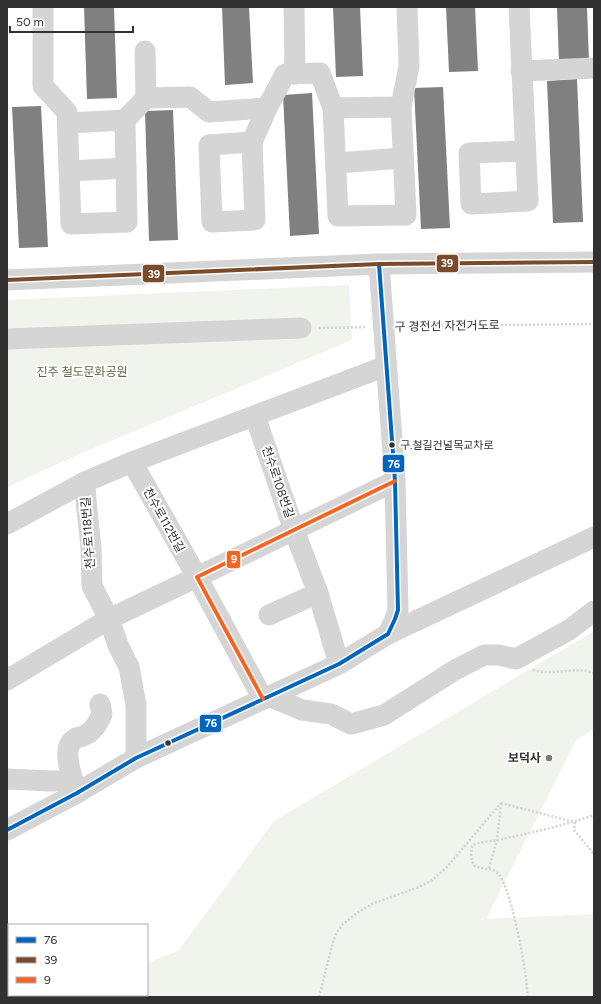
<svg xmlns="http://www.w3.org/2000/svg" width="601" height="1004" viewBox="0 0 601 1004" font-family="Figtree,'Noto Sans KR',sans-serif">
	<style>
		.green { fill: #f1f3ed }
		.building { fill: #808080 }
		.lines { fill: none; stroke-linecap: round; stroke-linejoin: round }
		.path { stroke: #d4d4d4; stroke-width: 2.5; stroke-dasharray: 2 2; stroke-linecap: butt }
		.minor { stroke: #d5d5d5; stroke-width: 21 }
		.bus-1-casing { stroke: #fff; stroke-width: 7 }
		.bus-2-casing { stroke: #fff; stroke-width: 7 }
		.bus-3-casing { stroke: #fff; stroke-width: 7 }
		.bus-1 { stroke: #0065bd; stroke-width: 4 }
		.bus-2 { stroke: #7a4b2a; stroke-width: 4 }
		.bus-3 { stroke: #f26522; stroke-width: 4 }
		.bus-dot { fill: #313131; stroke: #fff; stroke-width: 1.5 }
		.poi-dot { fill: #797979; stroke: #fff; stroke-width: 1.5 }
		.labels { text-anchor: middle; stroke-width: 4; stroke-linejoin: round; paint-order: stroke }
		.bus-label { font-size: 11px; fill: #313131; stroke: #fff; text-anchor: start }
		.street-label { font-size: 12px; fill: #313131; stroke: #fff }
		.park-label { font-size: 12px; fill: #5b6a42; stroke: #fff }
		.poi-label { font-size: 12px; font-weight: bold; fill: #313131; stroke: #fff; text-anchor: end }
		.line-badge { stroke: #fff; stroke-width: 1.5 }
		.badge-label { font-size: 11px; text-anchor: middle; font-weight: bold; fill: #fff }
	</style>
	<rect width="100%" height="100%" fill="#fff"/>
	<g class="green">
		<polygon points="349,285 352,340 82,453 7,487 7,300"/>
		<polygon points="594,631 594,729 576,740 486,919 594,914 594,997 52,997 58,995 147,995 147,963 178,951 274,821"/>
	</g>
	<g class="building">
		<polygon points="84,7 114,7 117,98 87,99"/>
		<polygon points="222,7 249,7 253,83 225,85"/>
		<polygon points="333,7 360,7 363,76 336,77"/>
		<polygon points="446,7 475,7 478,71 449,72"/>
		<polygon points="557,7 587,7 589,62 559,63"/>
		<polygon points="577,79 583,222 553,223 547,81"/>
		<polygon points="443,87 450,228 421,229 414,88"/>
		<polygon points="312,93 319,234 290,236 283,95"/>
		<polygon points="41,106 48,247 19,248 12,107"/>
		<polygon points="173,110 178,240 149,241 145,111"/>
	</g>
	<g class="lines">
		<g class="path">
			<polyline points="401,326 594,324"/>
			<polyline points="319,328 366,327"/>
			<path d="M533,670c20,6 43,-4 61,3"/>
			<polyline points="501,803 574,822"/>
			<polyline points="575,822 574,830 594,854"/>
			<polyline points="489,868 497,840 501,804"/>
			<polyline points="319,997 333,942 337,932 343,924 357,913 372,904 419,887 431,881 447,867 501,803"/>
			<path d="M527,997c2,-18 -16,-107 -27,-121 -8,-11 -18,-5 -27,-11l-2,-11 1,-8c7,-5 18,-4 26,-6 32,-7 65,-14 96,-25"/>
		</g>
		<g class="minor">
			<polyline points="43,7 43,86 67,112 71,224 127,222 125,120 68,123"/>
			<polyline points="294,7 295,74"/>
			<polyline points="519,7 528,201 471,204 469,153 525,151"/>
			<polyline points="145,51 146,98"/>
			<polyline points="521,71 594,68"/>
			<polyline points="333,108 401,107"/>
			<polyline points="125,120 146,98 190,97 209,112 267,108 285,74 320,73 333,108 338,216 406,215 401,107 409,66 407,7"/>
			<polygon points="252,142 255,220 212,222 209,145"/>
			<polyline points="252,142 267,108"/>
			<polyline points="337,163 403,158"/>
			<polyline points="70,171 126,168"/>
			<polyline points="7,280 379,264 594,262"/>
			<polyline points="7,339 301,328"/>
			<polyline points="255,416 294,530 318,593 339,664"/>
			<polyline points="85,482 86,500 91,548 92,586 109,619 118,645 129,667 136,705 136,758"/>
			<polyline points="7,524 85,482 132,462 386,366"/>
			<polyline points="269,615 318,593"/>
			<polyline points="388,634 594,537"/>
			<polyline points="7,680 109,619 197,577 132,462"/>
			<polyline points="269,696 302,710 331,714 351,724 384,715 455,670 484,655 499,655 516,659 569,630 594,611"/>
			<polyline points="263,699 197,577 395,481"/>
			<polyline points="7,779 51,781 73,781"/>
			<path d="M77,793c-4,-14 -18,-46 -1,-55 3,-1 6,-1 9,-3 8,-3 14,-14 17,-21l-2,-10"/>
			<polyline points="7,830 77,793 136,758 339,664 388,634 395,619 398,610 395,481 379,264"/>
			<polyline points="7,968 9,967"/>
		</g>
		<g class="bus-1-casing">
			<polyline id="bus-1" points="7,830 77,793 136,758 339,664 388,634 395,619 398,610 395,481 379,264"/>
		</g>
		<g class="bus-2-casing">
			<polyline id="bus-2" points="7,280 379,264 594,262"/>
		</g>
		<g class="bus-3-casing">
			<polyline id="bus-3" points="263,699 197,577 395,481"/>
		</g>
		<use href="#bus-1" class="bus-1"/>
		<use href="#bus-2" class="bus-2"/>
		<use href="#bus-3" class="bus-3"/>
	</g>
	<g class="bus-dot">
		<circle cx="392" cy="445" r="3.5"/>
		<circle cx="168" cy="743" r="3.5"/>
	</g>
	<circle class="poi-dot" cx="549" cy="758" r="4"/>
	<g class="labels">
		<g class="bus-label">
			<text x="400" y="449">구.철길건널목교차로</text>
		</g>
		<g class="street-label">
			<text transform="translate(447 326) rotate(-1)" y="4">구 경전선 자전거도로</text>
			<text transform="translate(278 482) rotate(71)" y="4">천수로108번길</text>
			<text transform="translate(164 520) rotate(61)" y="4">천수로112번길</text>
			<text transform="translate(88 533) rotate(-94)" y="4">천수로118번길</text>
		</g>
		<g class="park-label">
			<text x="82" y="376">진주 철도문화공원</text>
		</g>
		<g class="poi-label">
			<text x="541" y="762">보덕사</text>
		</g>
	</g>
	<g class="line-badge">
		<rect x="436" y="254" width="23" height="19" rx="4" fill="#7a4b2a"/>
		<rect x="142" y="264" width="23" height="19" rx="4" fill="#7a4b2a"/>
		<rect x="382" y="454" width="23" height="19" rx="4" fill="#0065bd"/>
		<rect x="226" y="550" width="15" height="19" rx="4" fill="#f26522"/>
		<rect x="199" y="714" width="23" height="19" rx="4" fill="#0065bd"/>
	</g>
	<g class="badge-label">
		<text x="447" y="267">39</text>
		<text x="154" y="278">39</text>
		<text x="394" y="468">76</text>
		<text x="234" y="563">9</text>
		<text x="211" y="727">76</text>
	</g>
	<rect width="601" height="1004" fill="none" stroke="#313131" stroke-width="16"/>
	<rect x="8" y="924" width="140" height="72" fill="#ffffff" stroke="#adadad"/>
	<rect x="16" y="937" width="20" height="6" fill="#0065bd" stroke="#adadad"/>
	<text x="44" y="944" font-size="12" fill="#313131">76</text>
	<rect x="16" y="957" width="20" height="6" fill="#7a4b2a" stroke="#adadad"/>
	<text x="44" y="964" font-size="12" fill="#313131">39</text>
	<rect x="16" y="977" width="20" height="6" fill="#f26522" stroke="#adadad"/>
	<text x="44" y="984" font-size="12" fill="#313131">9</text>
	<path d="M10 26v6h123v-6" fill="none" stroke="#313131" stroke-width="2"/>
	<text x="16" y="26" font-size="12" fill="#313131" stroke="#ffffff" stroke-width="3" paint-order="stroke">50 m</text>
</svg>
